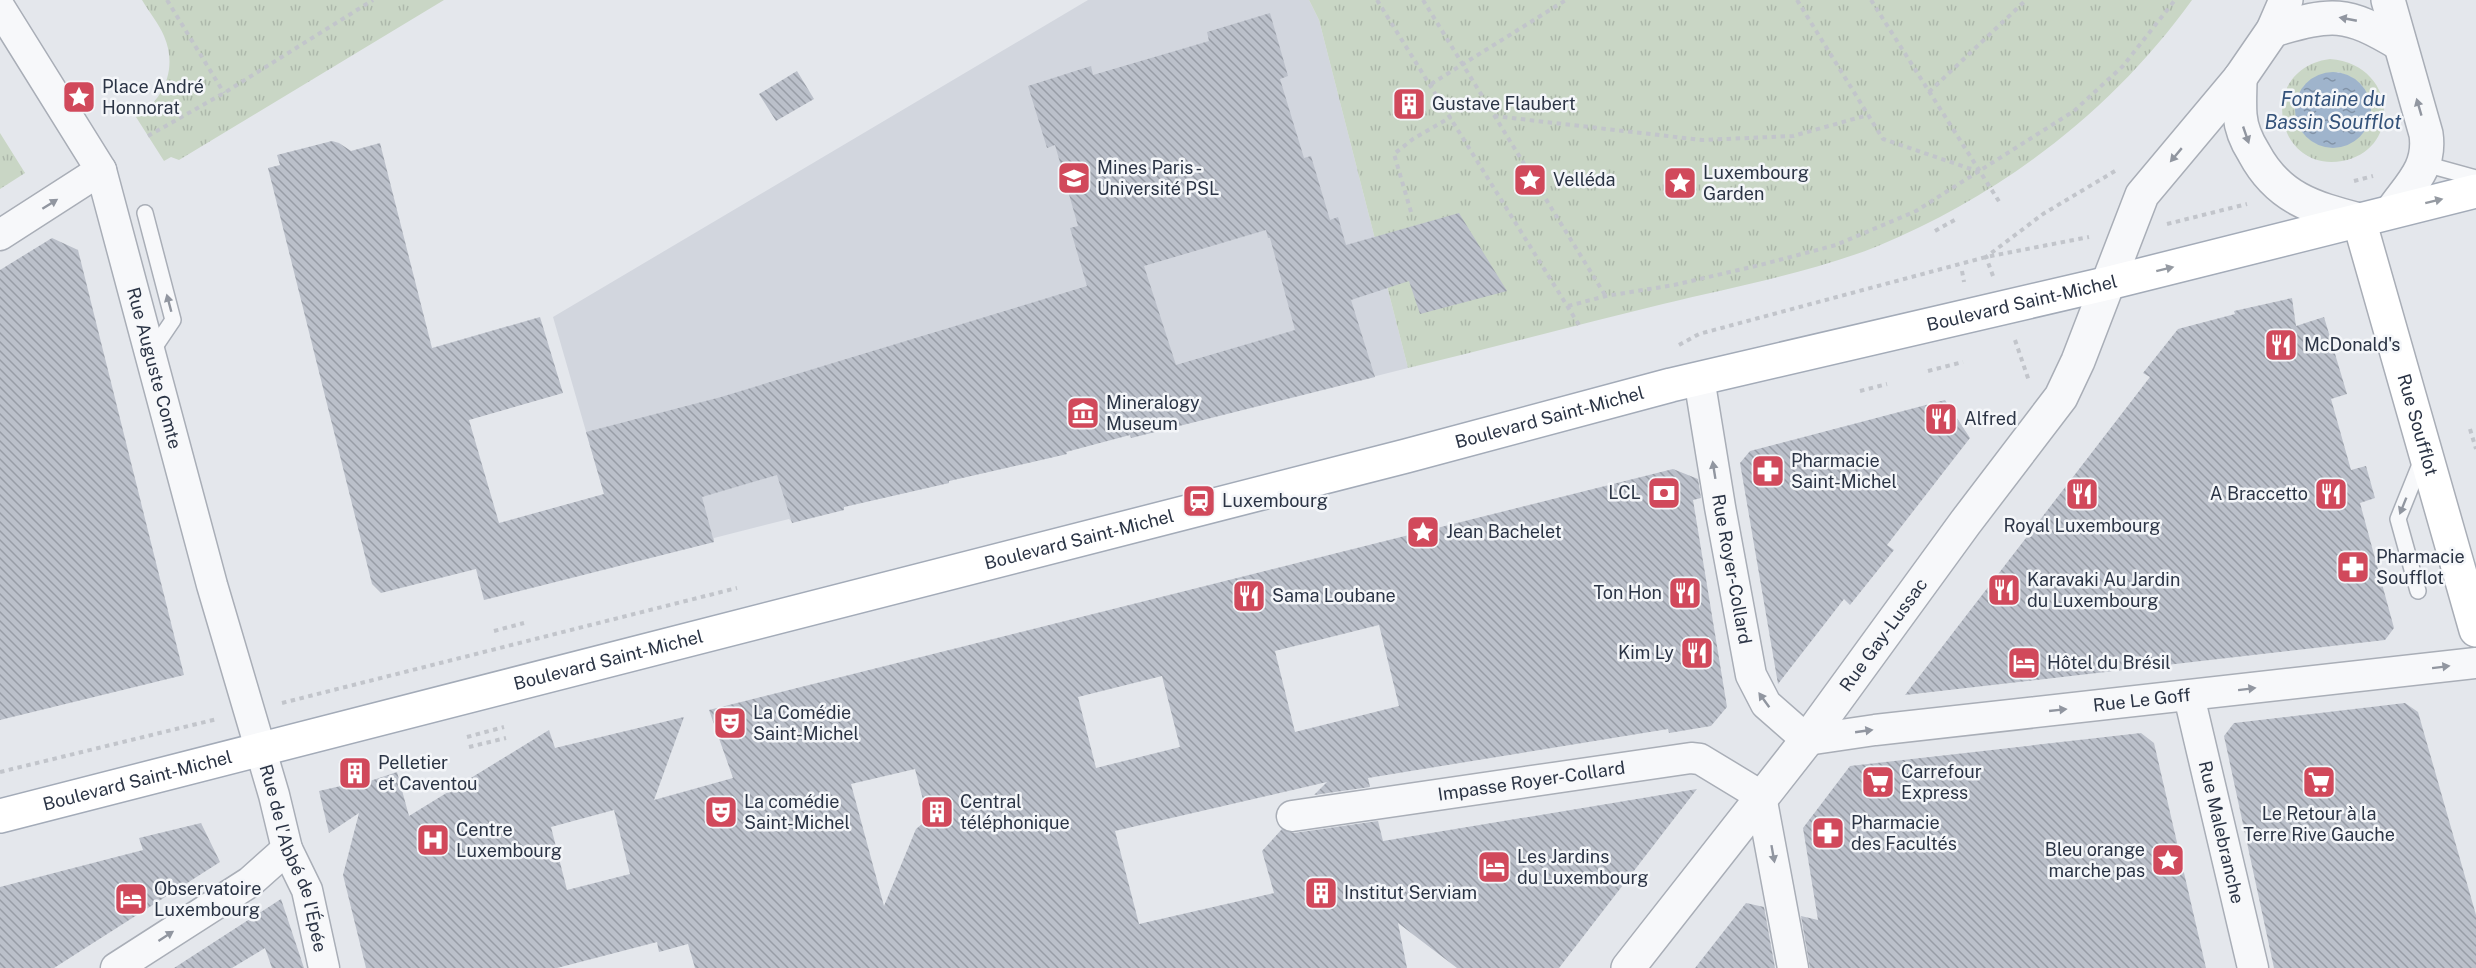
<svg xmlns="http://www.w3.org/2000/svg" width="2476" height="968" viewBox="0 0 2476 968" font-family="'Public Sans',sans-serif">
	<style>
		.built { fill: #d2d6de }
		.grass { fill: url(#grass-tufts); fill-rule: evenodd }
		.water { fill: url(#water-ripples) }
		.building { fill: url(#building-back-hatch); fill-rule: evenodd }
		.lines { fill: none; stroke-linecap: round; stroke-linejoin: round }
		.service-casing { stroke: #a9aeb7; stroke-width: 18 }
		.minor-casing { stroke: #a9aeb7; stroke-width: 33 }
		.tertiary-casing { stroke: #a9aeb7; stroke-width: 36 }
		.secondary-casing { stroke: #a9aeb7; stroke-width: 36 }
		.primary-casing { stroke: #a3abb8; stroke-width: 36 }
		.path { stroke: #c2c5cb; stroke-width: 4; stroke-dasharray: 4.5 4.5; stroke-linecap: butt }
		.service { stroke: #f7f8fa; stroke-width: 15 }
		.minor { stroke: #f7f8fa; stroke-width: 30 }
		.tertiary { stroke: #f7f8fa; stroke-width: 33 }
		.secondary { stroke: #fff; stroke-width: 33 }
		.primary { stroke: #fff; stroke-width: 33 }
		.oneway { fill: #9196a0 }
		.oneway2 { fill: #959aa2 }
		.labels { text-anchor: middle; stroke-width: 5; stroke-linejoin: round; paint-order: stroke }
		.poi-label { font-size: 18px; fill: #2b3445; stroke: #f4f6f9; text-anchor: start }
		.street-label { font-size: 18px; fill: #2b3445; stroke: #f4f6f9 }
		.water-label { font-size: 20px; font-style: italic; fill: #34527a; stroke: #f4f6f9 }
	</style>
	<defs>
		<pattern id="grass-tufts" width="24" height="20" patternUnits="userSpaceOnUse" patternTransform="scale(1.5)"><rect width="24" height="20" fill="#c9d6c5"/><path d="M3 7l-1-3M5 7V3M7 7l1-3M15 17l-1-3M17 17v-4M19 17l1-3" fill="none" stroke="#adb8ab"/></pattern>
		<pattern id="water-ripples" width="26" height="14" patternUnits="userSpaceOnUse" patternTransform="scale(1.5)"><rect width="26" height="14" fill="#9fb4cc"/><path d="M2 4q2-2 4 0t4 0M15 11q2-2 4 0t4 0" fill="none" stroke="#8293a7"/></pattern>
		<pattern id="building-back-hatch" width="6" height="6" patternUnits="userSpaceOnUse" patternTransform="scale(1.5)"><rect width="6" height="6" fill="#bbc0ca"/><path d="M-1 5l2 2M0 0l6 6M5-1l2 2" fill="none" stroke="#989da6"/></pattern>
	</defs>
	<rect width="100%" height="100%" fill="#e4e7ec"/>
	<polygon class="built" points="1088,0 1309,0 1319,20 1408,368 1131,438 1130,435 1121,437 1066,450 1067,454 949,481 949,483 844,507 844,510 833,512 791,521 789,519 714,538 714,542 657,556 604,494 553,317"/>
	<g class="grass">
		<path d="M142,0h302l-265,160 -8,-3 -7,4 -28,-44c28,-17 42,-49 28,-81 -5,-12 -15,-24 -22,-36z"/>
		<path d="M1309,0h883c-79,110 -189,194 -314,246 -65,26 -146,41 -215,58 -85,21 -170,43 -255,64l-89,-348z"/>
		<path d="M2330,59c67,5 73,91 12,102 -68,12 -86,-92 -12,-102zM2338,72l13,5 11,9 3,44c-29,37 -83,9 -66,-37z"/>
		<polygon points="0,133 25,173 0,189"/>
	</g>
	<circle class="water" cx="2333" cy="110" r="38"/>
	<g class="building">
		<path d="M1270,13l18,63 -8,3 24,79 7,-2 19,64 8,-3 8,28 113,-32 48,78 -87,23 -11,-33 -58,19 24,77 -244,61 -1,-3 -64,17 1,2 -118,27v2l-105,24v3l-52,13 -15,-48 -75,22 12,45 -230,58 -8,-31 -95,24 -9,-9 -104,-416 12,-3 -3,-10 55,-14 7,2 12,8 29,-8 52,205 108,-31 23,76 -94,27 30,103 105,-29 -18,-62 135,-35 366,-111 -17,-58 8,-2 -23,-81 -8,3 -19,-62 63,-20 2,9 116,-34 -2,-9zM1266,230l2,8h2l25,92 -119,35 -32,-99z"/>
		<polygon points="797,71 814,99 776,121 759,94"/>
		<polygon points="52,238 78,250 184,675 0,720 0,270"/>
		<polygon points="2292,298 2296,326 2324,317 2347,394 2331,399 2351,470 2366,466 2375,498 2360,503 2394,628 2385,640 1905,695 2150,377 2143,373 2178,329 2235,314 2234,311"/>
		<polygon points="1945,400 1970,438 1887,545 1894,550 1850,605 1844,599 1778,684 1740,463 1750,451"/>
		<path d="M1673,469l25,10 3,19 -8,2 34,207 -16,19 -42,7 -1,-4 -300,49 2,9 -56,8 13,-13 -212,49 24,93 135,-31 -12,-42 20,-22 12,4 84,-12 5,20 314,-52 -138,179h-102l-59,-45 9,45h-712l-7,-24 -29,8 -2,-10 -100,26h-191l-23,-93 16,-62 -30,20 -10,-42 48,-11v2l30,-10 12,44 140,-86 6,18 129,-31 -30,83 79,-22 -24,-68zM1379,625l20,81 -104,26 -20,-81zM1162,676l18,71 -84,21 -18,-71zM915,769l13,50 -12,10 -32,77 -33,-122zM614,810l16,64 -63,16 -16,-63z"/>
		<polygon points="2405,703 2418,712 2476,915 2476,968 2274,968 2224,736 2234,723"/>
		<polygon points="2141,733 2154,743 2206,968 1810,968 1801,916 1818,920 1803,828 1850,766"/>
		<polygon points="201,823 220,862 54,968 0,968 0,887 143,850 139,838"/>
		<polygon points="281,899 304,968 272,968 265,948 232,968 174,968"/>
		<polygon points="1746,903 1764,907 1775,968 1695,968"/>
	</g>
	<g class="lines">
		<g class="service-casing">
			<g id="service">
				<polyline points="2425,164 2476,178"/>
				<polyline points="145,213 173,320 150,354"/>
				<polyline points="2418,591 2398,519 2423,457"/>
			</g>
		</g>
		<g class="minor-casing">
			<g id="minor">
				<path id="s1" d="M0,8l101,162 111,415 62,210 13,54 20,41 17,78"/>
				<polyline points="0,235 101,170"/>
				<path id="s2" d="M1699,378l21,129 31,168 15,29 41,36 68,-10 601,-67"/>
				<path id="s3" d="M2189,696l64,272"/>
				<path id="s4" d="M1292,816l399,-58 9,1 61,37 32,172"/>
				<polyline points="116,968 250,882 287,849"/>
			</g>
		</g>
		<g class="tertiary-casing">
			<g id="tertiary">
				<path d="M2388,0l38,134c5,34 -16,51 -34,77"/>
				<path d="M2273,30c60,-17 72,-19 127,14"/>
				<path d="M2240,78c0,12 -1,24 0,37 1,12 7,27 14,38 24,45 59,55 105,67"/>
				<path id="s5" d="M1628,968l179,-228 158,-217 96,-126 17,-36 64,-166 98,-117 33,-48 13,-30"/>
			</g>
		</g>
		<g class="secondary-casing">
			<g id="secondary">
				<path id="s6" d="M2359,220l117,410"/>
			</g>
		</g>
		<g class="primary-casing">
			<g id="primary">
				<path id="s7" d="M0,816l1406,-360 265,-71 438,-102 367,-92"/>
			</g>
		</g>
		<g class="path">
			<polyline points="167,0 224,93"/>
			<polyline points="1377,0 1579,325"/>
			<polyline points="1423,0 1605,295"/>
			<polyline points="1797,0 1883,139 1980,172"/>
			<polyline points="1871,0 2000,203"/>
			<polyline points="1431,84 1566,0"/>
			<polyline points="1929,92 2026,0"/>
			<polyline points="1494,116 1702,140 1793,136 1868,115"/>
			<polyline points="148,136 224,93 373,0"/>
			<polyline points="2354,181 2373,176"/>
			<polyline points="1411,212 1394,154 1413,139 1451,117"/>
			<polyline points="2167,224 2247,204"/>
			<polyline points="1935,231 1958,218"/>
			<polyline points="1962,271 1964,282"/>
			<polyline points="1993,276 1986,257 2043,214 2115,171"/>
			<polyline points="1568,306 1606,296 1674,285 1760,265 1836,245 1916,211 2074,111 2123,66 2175,0"/>
			<polyline points="2015,340 2029,381"/>
			<polyline points="1679,345 1699,334 1986,257 2089,237"/>
			<polyline points="1928,371 1963,362"/>
			<polyline points="1860,391 1887,384"/>
			<polyline points="2470,429 2476,449"/>
			<polyline points="494,631 524,623"/>
			<polyline points="282,703 737,588"/>
			<polyline points="467,737 504,727"/>
			<polyline points="469,747 506,738"/>
			<polyline points="0,772 217,719"/>
		</g>
		<use href="#service" class="service"/>
		<use href="#minor" class="minor"/>
		<use href="#tertiary" class="tertiary"/>
		<use href="#secondary" class="secondary"/>
		<use href="#primary" class="primary"/>
	</g>
	<defs><path id="oneway-solid" d="M-6-.8H1V-3.2L6.5 0L1 3.2V.8H-6Z" transform="scale(1.5)"/></defs>
	<g class="oneway">
		<use href="#oneway-solid" transform="translate(2348 19) rotate(-169)"/>
		<use href="#oneway-solid" transform="translate(2419 107) rotate(-106)"/>
		<use href="#oneway-solid" transform="translate(2246 135) rotate(71)"/>
		<use href="#oneway-solid" transform="translate(2176 155) rotate(130)"/>
		<use href="#oneway-solid" transform="translate(50 204) rotate(-32)"/>
		<use href="#oneway-solid" transform="translate(169 303) rotate(-105)"/>
		<use href="#oneway-solid" transform="translate(1714 470) rotate(-99)"/>
		<use href="#oneway-solid" transform="translate(2403 506) rotate(112)"/>
		<use href="#oneway-solid" transform="translate(2441 667) rotate(-7)"/>
		<use href="#oneway-solid" transform="translate(2247 689) rotate(-7)"/>
		<use href="#oneway-solid" transform="translate(1764 700) rotate(-126)"/>
		<use href="#oneway-solid" transform="translate(2058 710) rotate(-6)"/>
		<use href="#oneway-solid" transform="translate(1864 731) rotate(-8)"/>
		<use href="#oneway-solid" transform="translate(1773 854) rotate(80)"/>
		<use href="#oneway-solid" transform="translate(166 936) rotate(-33)"/>
	</g>
	<g class="oneway2">
		<use href="#oneway-solid" transform="translate(2434 201) rotate(-14)"/>
		<use href="#oneway-solid" transform="translate(2165 269) rotate(-14)"/>
	</g>
	<defs>
		<g id="sight-square" transform="scale(1.725)"><rect x="-9" y="-9" width="18" height="18" rx="4" fill="#d1495b" stroke="#f4f6f9"/><path d="M0-6L1.8-2.2L6-1.7L2.9 1.2L3.7 5.4L0 3.3L-3.7 5.4L-2.9 1.2L-6-1.7L-1.8-2.2Z" fill="#fff"/></g>
		<g id="building-square" transform="scale(1.725)"><rect x="-9" y="-9" width="18" height="18" rx="4" fill="#d1495b" stroke="#f4f6f9"/><path d="M-4-6H4V6H1V3H-1V6H-4ZM-2.5-4.3h1.7v1.8h-1.7ZM.8-4.3h1.7v1.8H.8ZM-2.5-1h1.7V.8h-1.7ZM.8-1h1.7V.8H.8Z" fill="#fff"/></g>
		<g id="university-square" transform="scale(1.725)"><rect x="-9" y="-9" width="18" height="18" rx="4" fill="#d1495b" stroke="#f4f6f9"/><path d="M0-5L7-2L0 1L-7-2ZM-4 1L0 2.5L4 1V4Q0 6-4 4Z" fill="#fff"/></g>
		<g id="restaurant-square" transform="scale(1.725)"><rect x="-9" y="-9" width="18" height="18" rx="4" fill="#d1495b" stroke="#f4f6f9"/><path d="M-5-6h1v4h1v-4h1v4h1v-4h1v5L-1.5 .5V6h-2V.5L-5-1ZM5-6V6H3V1.5H1.5Q1.5-4 5-6Z" fill="#fff"/></g>
		<g id="museum-square" transform="scale(1.725)"><rect x="-9" y="-9" width="18" height="18" rx="4" fill="#d1495b" stroke="#f4f6f9"/><path d="M0-6L6-3V-2H-6V-3ZM-5-1h2V3h-2ZM-1-1h2V3h-2ZM3-1h2V3H3ZM-6 4H6V6H-6Z" fill="#fff"/></g>
		<g id="pharmacy-square" transform="scale(1.725)"><rect x="-9" y="-9" width="18" height="18" rx="4" fill="#d1495b" stroke="#f4f6f9"/><path d="M-2-6h4v4h4v4h-4v4h-4v-4h-4v-4h4Z" fill="#fff"/></g>
		<g id="bank-square" transform="scale(1.725)"><rect x="-9" y="-9" width="18" height="18" rx="4" fill="#d1495b" stroke="#f4f6f9"/><path d="M-6-4H6V4H-6ZM0-2.3a2.3 2.3 0 1 0 0 4.6a2.3 2.3 0 1 0 0-4.6Z" fill="#fff"/></g>
		<g id="station-square" transform="scale(1.725)"><rect x="-9" y="-9" width="18" height="18" rx="4" fill="#d1495b" stroke="#f4f6f9"/><path d="M-3-6H3Q5-6 5-4V2Q5 4 3 4L4.5 6H3L1.5 4h-3L-3 6H-4.5L-3 4Q-5 4-5 2V-4Q-5-6-3-6ZM-3.5-4v3h7v-3ZM-3.5 1v1.5H-2V1ZM2 1v1.5H3.5V1Z" fill="#fff"/></g>
		<g id="hotel-square" transform="scale(1.725)"><rect x="-9" y="-9" width="18" height="18" rx="4" fill="#d1495b" stroke="#f4f6f9"/><path d="M-6-4.5h1.5V1H6V5H4.5V3h-9V5H-6ZM-4 0a1.8 1.8 0 1 1 3.6 0ZM.5 0V-2.5h3Q6-2.5 6 0Z" fill="#fff"/></g>
		<g id="theatre-square" transform="scale(1.725)"><rect x="-9" y="-9" width="18" height="18" rx="4" fill="#d1495b" stroke="#f4f6f9"/><path d="M-5-5.5Q0-4 5-5.5V0Q5 5 0 6Q-5 5-5 0ZM-3.3-2.5H-1v1.5H-3.3ZM1-2.5H3.3v1.5H1ZM-2.8 1Q0 5.5 2.8 1Z" fill="#fff"/></g>
		<g id="supermarket-square" transform="scale(1.725)"><rect x="-9" y="-9" width="18" height="18" rx="4" fill="#d1495b" stroke="#f4f6f9"/><path d="M-6-5.5h2.5l.6 2H6L4.5 2H-2.5L-4.4-4H-6ZM-1.5 3.2a1.3 1.3 0 1 0 .1 0ZM3 3.2a1.3 1.3 0 1 0 .1 0Z" fill="#fff"/></g>
		<g id="hospital-square" transform="scale(1.725)"><rect x="-9" y="-9" width="18" height="18" rx="4" fill="#d1495b" stroke="#f4f6f9"/><path d="M-5-5h3v3.5h4V-5h3V5h-3V1.5h-4V5h-3Z" fill="#fff"/></g>
	</defs>
	<g fill-rule="evenodd">
		<use href="#sight-square" x="79" y="97"/>
		<use href="#building-square" x="1409" y="104"/>
		<use href="#university-square" x="1074" y="178"/>
		<use href="#sight-square" x="1530" y="180"/>
		<use href="#sight-square" x="1680" y="183"/>
		<use href="#restaurant-square" x="2281" y="345"/>
		<use href="#museum-square" x="1083" y="413"/>
		<use href="#restaurant-square" x="1941" y="419"/>
		<use href="#pharmacy-square" x="1768" y="471"/>
		<use href="#bank-square" x="1664" y="493"/>
		<use href="#restaurant-square" x="2082" y="494"/>
		<use href="#restaurant-square" x="2331" y="494"/>
		<use href="#station-square" x="1199" y="501"/>
		<use href="#sight-square" x="1423" y="532"/>
		<use href="#pharmacy-square" x="2353" y="567"/>
		<use href="#restaurant-square" x="2004" y="590"/>
		<use href="#restaurant-square" x="1685" y="593"/>
		<use href="#restaurant-square" x="1249" y="596"/>
		<use href="#restaurant-square" x="1697" y="653"/>
		<use href="#hotel-square" x="2024" y="663"/>
		<use href="#theatre-square" x="730" y="723"/>
		<use href="#building-square" x="355" y="773"/>
		<use href="#supermarket-square" x="1878" y="782"/>
		<use href="#supermarket-square" x="2319" y="782"/>
		<use href="#theatre-square" x="721" y="812"/>
		<use href="#building-square" x="937" y="812"/>
		<use href="#pharmacy-square" x="1828" y="833"/>
		<use href="#hospital-square" x="433" y="840"/>
		<use href="#sight-square" x="2168" y="860"/>
		<use href="#hotel-square" x="1494" y="867"/>
		<use href="#building-square" x="1321" y="893"/>
		<use href="#hotel-square" x="131" y="899"/>
	</g>
	<g class="labels">
		<g class="poi-label">
			<text x="102" y="93">Place André<tspan x="102" dy="21">Honnorat</tspan></text>
			<text x="1432" y="110">Gustave Flaubert</text>
			<text x="1097" y="174">Mines Paris -<tspan x="1097" dy="21">Université PSL</tspan></text>
			<text x="1703" y="179">Luxembourg<tspan x="1703" dy="21">Garden</tspan></text>
			<text x="1553" y="186">Velléda</text>
			<text x="2304" y="351">McDonald's</text>
			<text x="1106" y="409">Mineralogy<tspan x="1106" dy="21">Museum</tspan></text>
			<text x="1964" y="425">Alfred</text>
			<text x="1791" y="467">Pharmacie<tspan x="1791" dy="21">Saint-Michel</tspan></text>
			<text x="1641" y="499" text-anchor="end">LCL</text>
			<text x="2308" y="500" text-anchor="end">A Braccetto</text>
			<text x="1222" y="507">Luxembourg</text>
			<text x="2082" y="532" text-anchor="middle">Royal Luxembourg</text>
			<text x="1446" y="538">Jean Bachelet</text>
			<text x="2376" y="563">Pharmacie<tspan x="2376" dy="21">Soufflot</tspan></text>
			<text x="2027" y="586">Karavaki Au Jardin<tspan x="2027" dy="21">du Luxembourg</tspan></text>
			<text x="1662" y="599" text-anchor="end">Ton Hon</text>
			<text x="1272" y="602">Sama Loubane</text>
			<text x="1674" y="659" text-anchor="end">Kim Ly</text>
			<text x="2047" y="669">Hôtel du Brésil</text>
			<text x="753" y="719">La Comédie<tspan x="753" dy="21">Saint-Michel</tspan></text>
			<text x="378" y="769">Pelletier<tspan x="378" dy="21">et Caventou</tspan></text>
			<text x="1901" y="778">Carrefour<tspan x="1901" dy="21">Express</tspan></text>
			<text x="744" y="808">La comédie<tspan x="744" dy="21">Saint-Michel</tspan></text>
			<text x="960" y="808">Central<tspan x="960" dy="21">téléphonique</tspan></text>
			<text x="2319" y="820" text-anchor="middle">Le Retour à la<tspan x="2319" dy="21">Terre Rive Gauche</tspan></text>
			<text x="1851" y="829">Pharmacie<tspan x="1851" dy="21">des Facultés</tspan></text>
			<text x="456" y="836">Centre<tspan x="456" dy="21">Luxembourg</tspan></text>
			<text x="2145" y="856" text-anchor="end">Bleu orange<tspan x="2145" dy="21">marche pas</tspan></text>
			<text x="1517" y="863">Les Jardins<tspan x="1517" dy="21">du Luxembourg</tspan></text>
			<text x="154" y="895">Observatoire<tspan x="154" dy="21">Luxembourg</tspan></text>
			<text x="1344" y="899">Institut Serviam</text>
		</g>
		<g class="street-label">
			<text dy="6" stroke="none"><textPath href="#s7" startOffset="2086">Boulevard Saint-Michel</textPath></text>
			<text dy="6" stroke="none"><textPath href="#s1" startOffset="396">Rue Auguste Comte</textPath></text>
			<text dy="6" stroke="none"><textPath href="#s7" startOffset="1600">Boulevard Saint-Michel</textPath></text>
			<text dy="6" stroke="none"><textPath href="#s6" startOffset="213">Rue Soufflot</textPath></text>
			<text dy="6" stroke="none"><textPath href="#s7" startOffset="1114">Boulevard Saint-Michel</textPath></text>
			<text dy="6" stroke="none"><textPath href="#s2" startOffset="194">Rue Royer-Collard</textPath></text>
			<text dy="6" stroke="none"><textPath href="#s5" startOffset="420">Rue Gay-Lussac</textPath></text>
			<text dy="6" stroke="none"><textPath href="#s7" startOffset="628">Boulevard Saint-Michel</textPath></text>
			<text dy="6" stroke="none"><textPath href="#s2" startOffset="726">Rue Le Goff</textPath></text>
			<text dy="6" stroke="none"><textPath href="#s7" startOffset="142">Boulevard Saint-Michel</textPath></text>
			<text dy="6" stroke="none"><textPath href="#s4" startOffset="242">Impasse Royer-Collard</textPath></text>
			<text dy="6" stroke="none"><textPath href="#s3" startOffset="140">Rue Malebranche</textPath></text>
			<text dy="6" stroke="none"><textPath href="#s1" startOffset="906">Rue de l'Abbé de l'Épée</textPath></text>
		</g>
		<g class="water-label">
			<text x="2333" y="106">Fontaine du<tspan x="2333" dy="23">Bassin Soufflot</tspan></text>
		</g>
	</g>
</svg>
